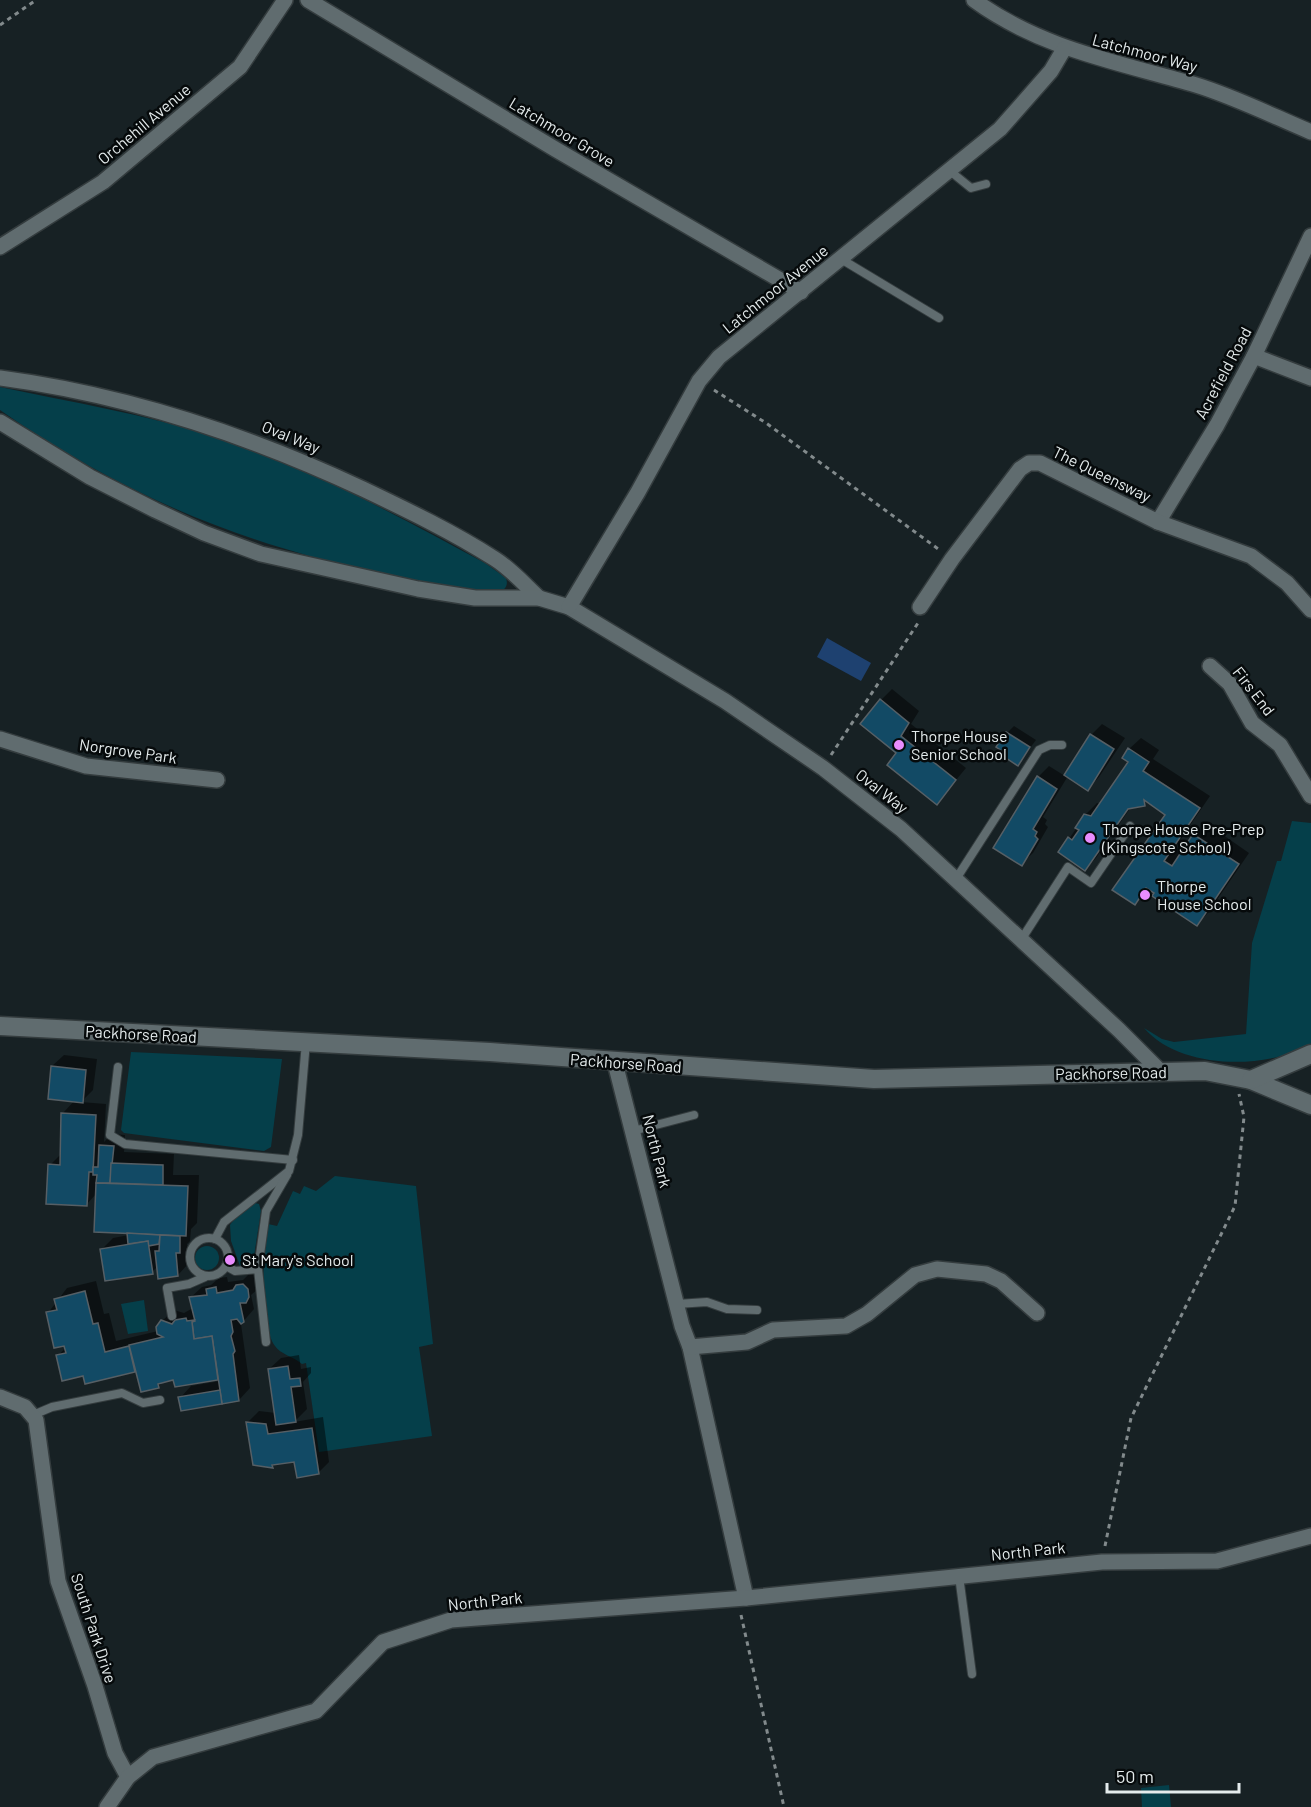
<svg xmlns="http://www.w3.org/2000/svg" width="1311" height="1807" viewBox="0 0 1311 1807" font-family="Barlow,sans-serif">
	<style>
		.green { fill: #053f4a }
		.water { fill: #1e4170 }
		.shadow { fill: #0007 }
		.building { fill: #124a65; stroke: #565f65; stroke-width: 1.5 }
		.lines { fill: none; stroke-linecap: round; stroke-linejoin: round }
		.lane-casing { stroke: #343c3e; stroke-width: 10 }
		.street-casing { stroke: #343c3e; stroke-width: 18 }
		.secondary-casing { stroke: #343c3e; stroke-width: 21 }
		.path { stroke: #828a8c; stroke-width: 3; stroke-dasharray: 4.5 4.5; stroke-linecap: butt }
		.lane { stroke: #606c6f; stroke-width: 8 }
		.street { stroke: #606c6f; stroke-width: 15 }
		.secondary { stroke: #606c6f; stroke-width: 18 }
		.poi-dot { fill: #e98dfe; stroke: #060a0b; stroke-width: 2 }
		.labels { text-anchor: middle; stroke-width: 5; stroke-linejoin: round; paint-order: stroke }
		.street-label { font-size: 16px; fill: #e4ebec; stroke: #060a0b }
		.poi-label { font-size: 16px; fill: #e4ebec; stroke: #060a0b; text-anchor: start }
	</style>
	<rect width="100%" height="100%" fill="#172124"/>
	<g class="green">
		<path d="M0,387c71,15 144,27 213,49 95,31 185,80 272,127l21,15c3,9 -2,13 -10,15 -190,-26 -337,-73 -496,-183z"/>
		<path d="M1292,821l19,2v221c-10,4 -20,9 -30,12 -43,12 -107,7 -137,-28l18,11 12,3 72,-8 6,-91 25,-82h4z"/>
		<polygon points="131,1052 282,1059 271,1147 264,1151 124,1133 121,1130"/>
		<path d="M335,1176l81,10 17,158 -14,3 13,89 -113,16 -13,-89 -4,1c-8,-7 -22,-10 -27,-18 -15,-20 -13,-98 -7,-122l9,2 16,-35 7,3 4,-8 12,5z"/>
		<polygon points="255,1203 259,1204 261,1211 254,1256 247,1264 240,1266 231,1241 230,1225 237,1215"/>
		<circle cx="207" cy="1258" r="12"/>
		<polygon points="144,1300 148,1331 128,1334 121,1304"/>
		<polygon points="1169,1785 1171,1807 1142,1807 1141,1788"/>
	</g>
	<polygon class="water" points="827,638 871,663 861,681 817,657"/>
	<g class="shadow">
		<polygon points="892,689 919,711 911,724 966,768 937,803 898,753 881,700"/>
		<polygon points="1102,724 1125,738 1099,777 1088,789 1068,776 1043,817 1047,820 1045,824 1048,827 1033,853 1021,864 1038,777 1049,766 1065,776 1091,735"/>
		<polygon points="1014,726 1036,740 1018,764 1007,733"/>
		<polygon points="1141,738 1159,750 1153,759 1210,796 1174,849 1181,854 1206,823 1249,853 1208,913 1197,924 1149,888 1135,903 1167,814 1147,801 1131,807 1096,858 1085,869 1060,852 1086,814 1097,803 1101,804 1130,762 1129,749"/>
		<polygon points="64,1055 97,1059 93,1090 81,1102 106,1104 104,1142 112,1134 125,1135 124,1152 174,1154 173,1175 199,1175 197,1223 191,1229 190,1241 187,1244 189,1263 178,1275 158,1266 152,1272 102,1249 113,1238 129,1235 97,1193 86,1205 50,1165 62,1153 63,1113 75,1100 52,1066"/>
		<polygon points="254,1273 259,1277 257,1290 251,1295 254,1309 241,1324 250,1388 239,1400 180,1398 191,1386 226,1380 225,1378 176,1386 174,1379 163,1382 158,1387 136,1371 86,1382 84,1375 58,1356 66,1347 48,1313 67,1288 96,1281 104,1314 109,1313 116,1341 158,1331 162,1321 174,1310 184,1313 193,1308 190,1298 202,1287 211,1285 219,1278 227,1277 228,1282 243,1280 249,1274"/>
		<polygon points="299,1355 301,1369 311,1367 311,1373 303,1382 307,1409 294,1422 323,1417 329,1462 318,1473 296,1460 275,1463 272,1466 248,1422 259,1411 276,1413 269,1369 281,1358"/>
	</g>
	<g class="building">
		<polygon points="880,699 909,723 901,736 956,780 937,805 887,765 896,753 860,724"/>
		<polygon points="1006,732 1030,747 1018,766 1003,756 1005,753 996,747"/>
		<polygon points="1090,734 1114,749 1088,791 1064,775"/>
		<polygon points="1128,748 1149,762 1143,771 1200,808 1164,861 1172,866 1193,834 1239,864 1197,926 1152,896 1154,893 1146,888 1135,905 1112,890 1165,815 1144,800 1145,806 1128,809 1085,871 1058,852 1068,837 1072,840 1079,830 1075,828 1084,814 1091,816 1128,762 1122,758"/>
		<polygon points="1037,776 1057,789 1033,829 1037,832 1035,836 1038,839 1022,866 993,848"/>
		<polygon points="51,1066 86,1070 83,1103 48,1099"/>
		<polygon points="61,1113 96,1115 93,1172 89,1172 87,1206 46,1204 48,1164 60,1165"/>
		<polygon points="99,1145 114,1146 110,1183 96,1183 97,1175 93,1175 93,1167 98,1167"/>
		<polygon points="111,1163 163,1165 163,1185 110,1183"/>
		<polygon points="96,1183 188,1186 186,1236 94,1232"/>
		<polygon points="127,1233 160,1235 159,1244 148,1246 148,1241 128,1244"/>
		<polygon points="160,1235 180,1236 180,1253 176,1253 178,1276 158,1279 155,1251 159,1251"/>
		<polygon points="148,1241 153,1274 105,1281 100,1249"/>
		<polygon points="243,1284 248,1289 249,1297 246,1303 240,1303 244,1322 241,1324 237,1319 231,1320 233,1332 231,1336 235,1351 233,1354 239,1401 222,1404 212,1336 194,1339 192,1322 195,1321 189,1297 207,1295 206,1289 216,1287 217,1293 233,1290 236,1285"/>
		<polygon points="85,1291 93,1324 98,1323 105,1352 129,1346 135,1372 85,1384 83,1376 62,1381 56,1355 66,1353 64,1346 54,1348 46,1312 57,1310 54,1299"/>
		<polygon points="186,1318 187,1321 194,1320 192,1322 194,1339 212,1336 218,1380 175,1387 173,1380 158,1384 159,1388 141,1392 129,1345 163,1337 157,1334 156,1327 161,1320 172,1324 175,1320"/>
		<polygon points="288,1366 290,1379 300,1378 301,1386 291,1387 296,1422 276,1425 268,1369"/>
		<polygon points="220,1390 222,1404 181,1411 178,1397"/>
		<polygon points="246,1422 266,1424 268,1434 312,1428 319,1474 297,1478 294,1462 272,1465 273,1468 253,1465"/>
	</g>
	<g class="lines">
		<g class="lane-casing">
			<g id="lane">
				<polyline points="950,171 971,188 986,184"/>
				<polyline points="841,259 939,318"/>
				<polyline points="956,879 1039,750 1050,745 1062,745"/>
				<polyline points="1021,940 1068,867 1091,883 1130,826"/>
				<polyline points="118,1067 110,1135 125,1144 293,1160"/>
				<polyline points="633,1131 694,1115"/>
				<circle cx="209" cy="1257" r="19"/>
				<polyline points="215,1239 224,1222 289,1171 298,1135 306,1042"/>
				<polyline points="226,1266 235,1271 258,1269 266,1342"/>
				<polyline points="258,1269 266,1211 287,1175"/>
				<polyline points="677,1304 707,1302 727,1309 757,1310"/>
				<polyline points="172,1316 167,1288 189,1284 205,1277"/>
				<polyline points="33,1415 52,1407 122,1393 143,1403 160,1400"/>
				<polyline points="959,1576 972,1674"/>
			</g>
		</g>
		<g class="street-casing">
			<g id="street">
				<polyline points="308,0 555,149 801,292"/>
				<path d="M974,0c67,49 144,62 222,85 39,12 77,31 115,47"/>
				<polyline points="0,247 103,182 240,67 285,0"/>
				<polyline points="1254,356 1311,378"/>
				<path d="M0,378c128,17 246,56 363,111 44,21 90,43 132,70 16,10 30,26 44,39"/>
				<polyline points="0,422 90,477 155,510 204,533 261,554 418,589 475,598 539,598 569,607 725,701 823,768 901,829 1119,1030 1161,1072"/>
				<polyline points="1158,522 1217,425 1254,356 1311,236"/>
				<polyline points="569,607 638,492 699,381 719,357 1000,129 1051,71 1064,49"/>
				<polyline points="920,607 952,559 1020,469 1029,463 1040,463 1158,522 1251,556 1287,583 1311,610"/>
				<polyline points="1210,666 1230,684 1252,723 1280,745 1311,796"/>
				<polyline points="0,739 86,766 217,780"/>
				<polyline points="615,1063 682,1326 690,1347 746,1598"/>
				<polyline points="690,1347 747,1342 773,1330 846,1326 867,1314 915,1275 937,1269 986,1274 1001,1281 1037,1313"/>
				<polyline points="0,1397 25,1407 36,1420 58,1581 95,1686 115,1753 128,1777 107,1807"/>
				<polyline points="128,1777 153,1757 316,1711 383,1642 451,1620 746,1598 1102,1562 1217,1561 1311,1536"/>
			</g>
		</g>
		<g class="secondary-casing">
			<g id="secondary">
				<polyline points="0,1026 490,1052 874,1079 1205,1071 1251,1080 1311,1105"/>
				<polyline points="1251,1080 1311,1054"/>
			</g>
		</g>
		<g class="path">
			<polyline points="0,25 36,0"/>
			<polyline points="714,390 766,423 941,551"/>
			<polyline points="831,755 918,623"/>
			<polyline points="1105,1546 1131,1418 1235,1206 1244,1117 1239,1094"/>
			<polyline points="741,1615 784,1807"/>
		</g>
		<use href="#lane" class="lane"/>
		<use href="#street" class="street"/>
		<use href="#secondary" class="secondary"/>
	</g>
	<g class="poi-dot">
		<circle cx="899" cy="745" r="6"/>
		<circle cx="1090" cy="838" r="6"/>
		<circle cx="1145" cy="895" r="6"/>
		<circle cx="230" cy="1260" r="6"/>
	</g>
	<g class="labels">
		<g class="street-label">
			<text transform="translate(1145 53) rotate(15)" y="6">Latchmoor Way</text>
			<text transform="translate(144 124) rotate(-40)" y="6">Orchehill Avenue</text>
			<text transform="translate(562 132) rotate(31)" y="6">Latchmoor Grove</text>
			<text transform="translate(775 289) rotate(-39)" y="6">Latchmoor Avenue</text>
			<text transform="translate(1223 373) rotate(-62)" y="6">Acrefield Road</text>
			<text transform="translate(291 437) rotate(22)" y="6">Oval Way</text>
			<text transform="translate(1102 474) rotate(26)" y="6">The Queensway</text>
			<text transform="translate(1254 691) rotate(52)" y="6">Firs End</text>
			<text transform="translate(128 751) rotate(8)" y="6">Norgrove Park</text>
			<text transform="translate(882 791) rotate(38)" y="6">Oval Way</text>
			<text transform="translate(141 1034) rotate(3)" y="6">Packhorse Road</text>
			<text transform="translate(626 1063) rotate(4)" y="6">Packhorse Road</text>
			<text transform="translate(1111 1073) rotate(-1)" y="6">Packhorse Road</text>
			<text transform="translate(657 1151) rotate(76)" y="6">North Park</text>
			<text transform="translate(1028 1551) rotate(-6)" y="6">North Park</text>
			<text transform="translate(485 1601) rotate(-6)" y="6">North Park</text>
			<text transform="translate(94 1628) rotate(72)" y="6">South Park Drive</text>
		</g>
		<g class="poi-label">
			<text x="911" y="742">Thorpe House<tspan x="911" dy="18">Senior School</tspan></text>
			<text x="1102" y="835">Thorpe House Pre-Prep<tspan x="1102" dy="18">(Kingscote School)</tspan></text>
			<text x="1157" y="892">Thorpe<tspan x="1157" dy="18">House School</tspan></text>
			<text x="242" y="1266">St Mary's School</text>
		</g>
	</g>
	<path d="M1107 1783v9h132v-9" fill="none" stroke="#e4ebec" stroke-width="3"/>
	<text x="1116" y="1783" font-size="18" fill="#e4ebec" stroke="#060a0b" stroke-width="4.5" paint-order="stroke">50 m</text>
</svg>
